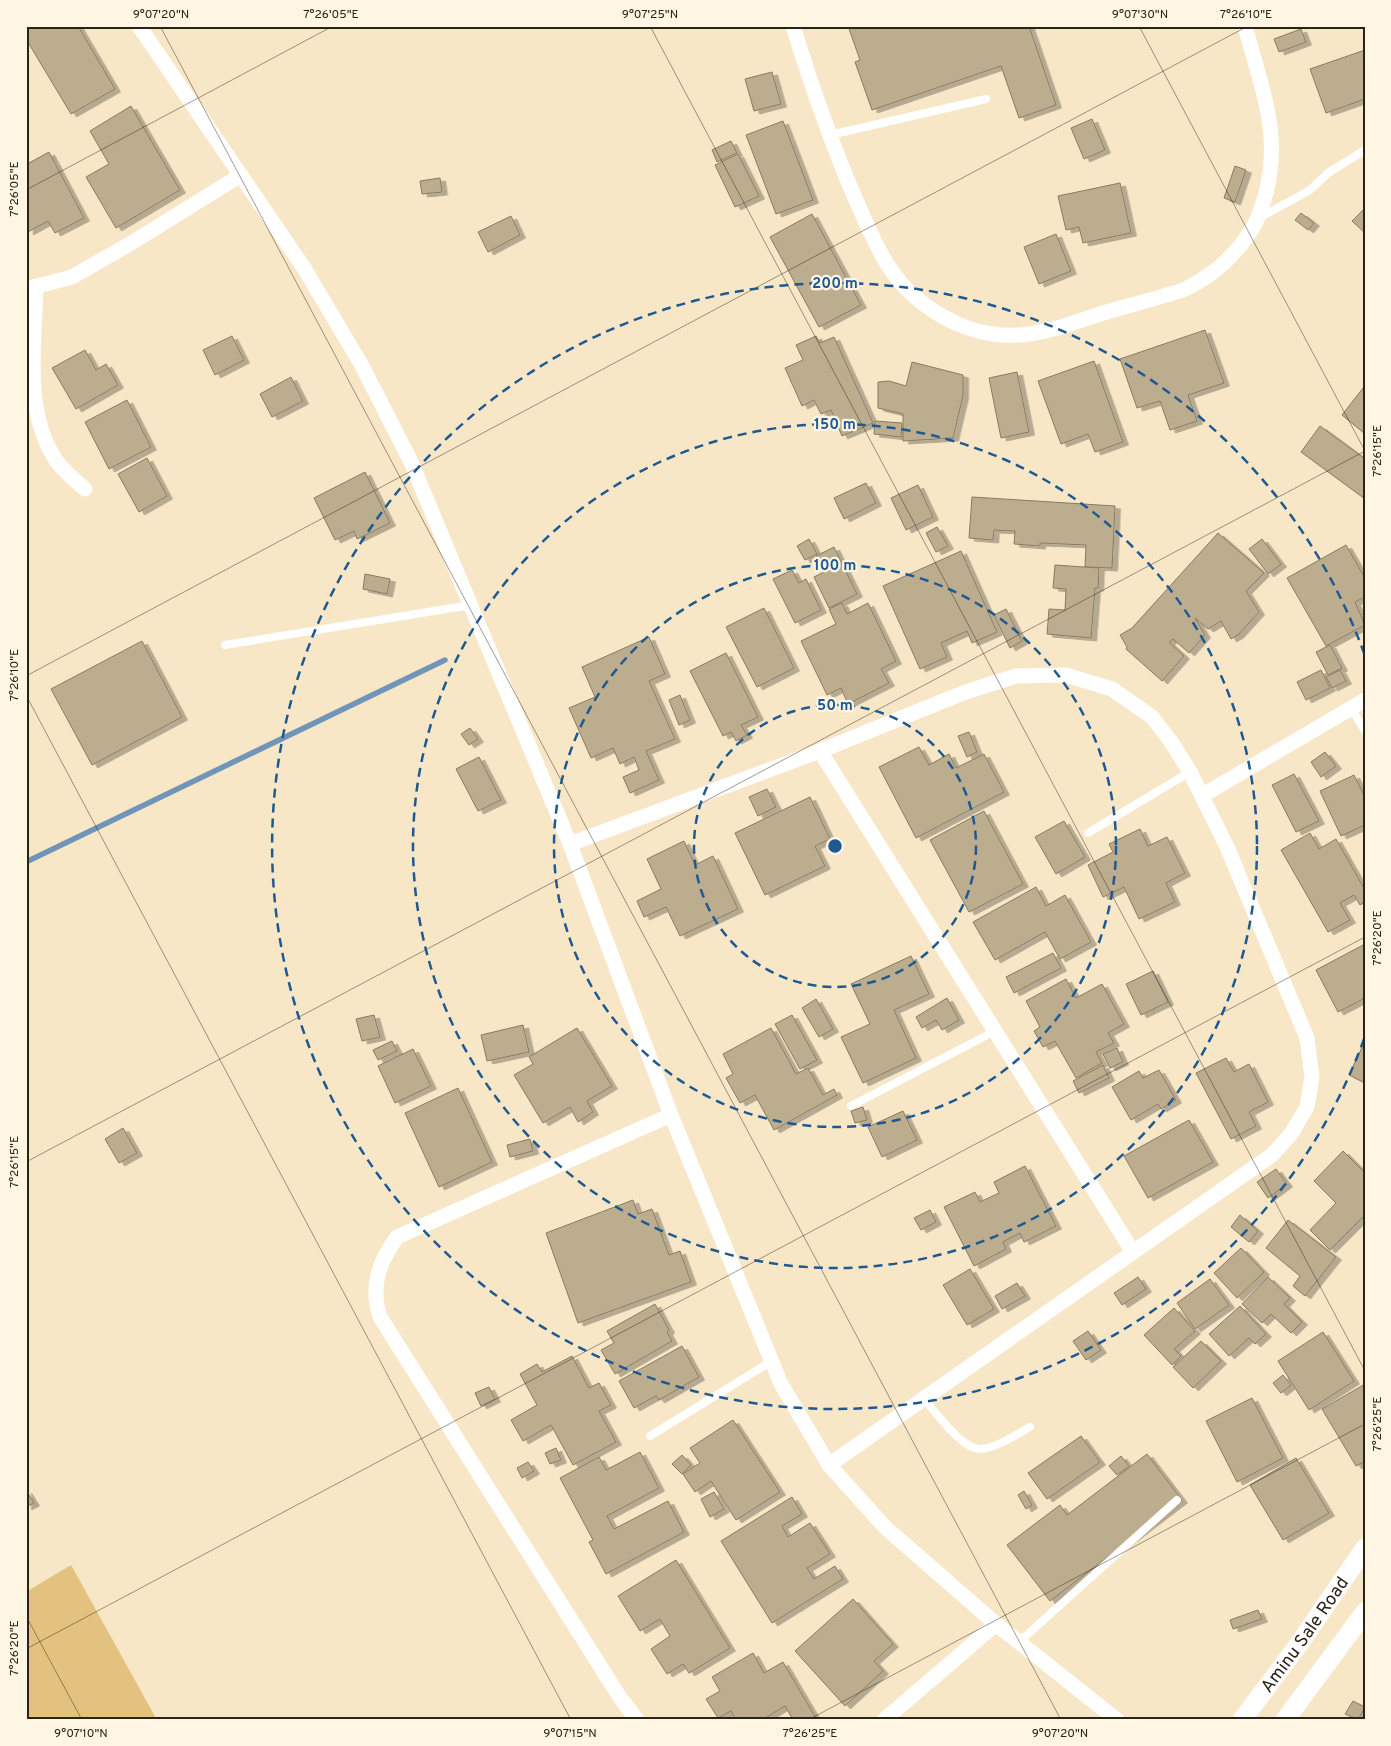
<svg xmlns="http://www.w3.org/2000/svg" width="1391" height="1746" viewBox="0 0 1391 1746" font-family="Overpass,sans-serif">
	<style>
		.green { fill: #e3c280 }
		.lines { fill: none; stroke-linecap: round; stroke-linejoin: round }
		.stream { stroke: #7095b9; stroke-width: 5.5 }
		.building { fill: #bdad8f; stroke: #897b5e; filter: url(#shadow) }
		.service { stroke: #fff; stroke-width: 8 }
		.minor { stroke: #fff; stroke-width: 15 }
		.tertiary { stroke: #fff; stroke-width: 19 }
		.ticks { fill: none; stroke: #2a2418; stroke-width: 1; stroke-opacity: 0.45 }
		.ring { fill: none; stroke: #1e5a91; stroke-width: 2.5; stroke-dasharray: 9 6 }
		.labels { text-anchor: middle; stroke-width: 4.5; stroke-linejoin: round; paint-order: stroke }
		.street-label { font-size: 18px; fill: #2a2418; stroke: #fff5e2 }
		.centre { fill: #1e5a91; stroke: #fff5e2; stroke-width: 2.5 }
		.ring-label { font-size: 15px; text-anchor: middle; font-weight: bold; fill: #1e5a91; stroke: #fff5e2; stroke-width: 4.5; stroke-linejoin: round; paint-order: stroke }
		.neatline { fill: none; stroke: #2a2418; stroke-width: 2 }
		.ticks-label { font-size: 12px; text-anchor: middle; fill: #2a2418 }
	</style>
	<defs>
		<filter id="shadow"><feDropShadow dx="5.5" dy="3" stdDeviation="0" flood-color="#0004"/></filter>
	</defs>
	<rect width="100%" height="100%" fill="#f7e7c7"/>
	<polygon class="green" points="71,1565 157,1720 26,1720 26,1592"/>
	<g class="lines">
		<polyline class="stream" points="26,862 445,660"/>
	</g>
	<g class="building">
		<polygon points="26,26 78,26 115,89 71,114 26,39"/>
		<polygon points="848,26 1029,26 1056,105 1019,118 1001,66 872,110 855,62 860,60"/>
		<polygon points="1301,29 1306,42 1279,52 1274,39"/>
		<polygon points="1365,50 1365,99 1326,113 1310,69"/>
		<polygon points="772,72 781,104 754,111 745,79"/>
		<polygon points="131,106 180,190 116,228 86,177 109,164 90,131"/>
		<polygon points="1092,119 1105,150 1084,159 1071,128"/>
		<polygon points="783,121 813,200 776,214 746,135"/>
		<polygon points="731,141 737,153 717,162 712,150"/>
		<polygon points="49,152 84,218 55,233 48,221 28,232 26,158 29,163"/>
		<polygon points="738,154 759,196 735,207 715,165"/>
		<polygon points="1235,166 1246,170 1235,202 1224,198"/>
		<polygon points="440,178 442,192 422,194 420,181"/>
		<polygon points="1120,183 1131,233 1083,243 1079,227 1066,230 1058,196"/>
		<polygon points="1365,208 1365,233 1352,221"/>
		<polygon points="1301,213 1314,223 1308,230 1295,220"/>
		<polygon points="812,214 861,305 819,327 770,237"/>
		<polygon points="511,216 520,235 488,252 478,232"/>
		<polygon points="1056,234 1071,271 1039,284 1024,247"/>
		<polygon points="1205,330 1224,383 1188,395 1197,421 1170,430 1160,401 1137,408 1120,359"/>
		<polygon points="232,336 244,360 215,375 203,350"/>
		<polygon points="816,336 820,343 834,337 873,423 842,436 831,410 821,414 814,400 802,406 785,368 803,360 796,345"/>
		<polygon points="85,350 96,370 106,364 118,385 76,409 52,368"/>
		<polygon points="1094,361 1123,442 1095,452 1088,434 1061,444 1038,381"/>
		<polygon points="912,362 963,375 963,396 953,438 903,441 903,414 878,408 878,382 889,381 906,386"/>
		<polygon points="1017,372 1029,432 1001,438 989,378"/>
		<polygon points="291,377 303,401 272,417 260,394"/>
		<polygon points="1363,388 1365,389 1365,434 1342,415"/>
		<polygon points="127,400 151,447 109,469 85,422"/>
		<polygon points="875,421 902,423 901,437 874,434"/>
		<polygon points="1320,426 1365,459 1365,499 1301,452"/>
		<polygon points="147,458 167,496 139,512 118,474"/>
		<polygon points="365,472 390,523 357,539 354,531 335,540 314,498"/>
		<polygon points="866,483 876,503 844,519 834,498"/>
		<polygon points="918,485 933,517 906,530 891,498"/>
		<polygon points="972,497 1115,506 1112,568 1085,567 1086,545 1040,543 1040,546 1014,544 1015,531 994,530 993,540 969,538"/>
		<polygon points="937,527 948,546 936,552 926,533"/>
		<polygon points="1218,533 1264,573 1246,591 1259,612 1238,635 1231,639 1221,621 1208,629 1195,618 1205,635 1189,653 1173,639 1169,642 1184,656 1162,681 1126,649 1127,647 1120,635 1132,628"/>
		<polygon points="809,539 817,554 805,560 797,546"/>
		<polygon points="1262,539 1281,564 1268,574 1249,549"/>
		<polygon points="1346,545 1365,578 1365,597 1355,602 1365,625 1326,646 1287,578"/>
		<polygon points="834,547 857,594 829,608 814,577 824,572 816,556"/>
		<polygon points="961,551 997,632 972,643 967,631 941,643 947,657 920,669 883,586"/>
		<polygon points="1055,565 1099,568 1098,588 1095,588 1091,638 1047,634 1049,609 1065,610 1066,589 1053,588"/>
		<polygon points="792,570 799,583 806,579 821,610 795,623 773,579"/>
		<polygon points="365,574 390,579 387,594 363,589"/>
		<polygon points="842,603 847,614 868,603 896,661 881,669 889,683 848,704 841,688 827,695 801,641 836,624 829,609"/>
		<polygon points="764,608 794,668 757,687 726,627"/>
		<polygon points="1006,609 1022,641 1010,648 994,615"/>
		<polygon points="649,637 665,674 649,681 675,739 646,751 659,780 630,793 623,777 639,770 634,757 620,764 613,748 591,758 569,708 595,697 582,667"/>
		<polygon points="142,641 182,717 92,765 51,689"/>
		<polygon points="1330,645 1342,668 1328,675 1316,652"/>
		<polygon points="726,653 758,717 741,725 747,735 736,741 731,732 723,736 690,671"/>
		<polygon points="1321,670 1330,688 1306,700 1297,682"/>
		<polygon points="1340,670 1346,681 1332,688 1326,677"/>
		<polygon points="680,695 690,720 679,725 669,700"/>
		<polygon points="470,728 478,739 469,745 461,734"/>
		<polygon points="969,732 977,752 967,757 958,736"/>
		<polygon points="919,747 929,765 949,754 956,768 984,754 1004,792 916,838 879,767"/>
		<polygon points="1325,752 1336,766 1321,777 1311,762"/>
		<polygon points="479,757 501,800 478,811 456,769"/>
		<polygon points="1294,774 1319,821 1296,832 1272,785"/>
		<polygon points="1354,775 1365,797 1365,825 1341,836 1320,791"/>
		<polygon points="767,789 776,807 758,816 749,797"/>
		<polygon points="810,797 830,839 815,846 825,866 765,895 735,833"/>
		<polygon points="984,811 1023,884 969,912 930,840"/>
		<polygon points="1064,821 1085,857 1056,874 1035,837"/>
		<polygon points="1140,829 1148,846 1167,837 1185,873 1166,883 1175,902 1139,919 1124,887 1103,897 1088,865 1113,852 1109,844"/>
		<polygon points="1310,833 1319,849 1336,839 1365,890 1365,902 1360,905 1354,895 1340,903 1350,920 1328,932 1281,850"/>
		<polygon points="684,841 695,865 713,856 738,909 680,936 666,907 644,917 637,901 661,889 647,859"/>
		<polygon points="1036,887 1046,906 1065,895 1091,942 1060,959 1045,932 995,960 973,922"/>
		<polygon points="1365,944 1365,998 1338,1012 1316,970"/>
		<polygon points="1053,953 1061,968 1014,993 1006,977"/>
		<polygon points="911,956 929,994 894,1010 916,1058 863,1083 841,1037 870,1024 851,984"/>
		<polygon points="1153,971 1168,1002 1141,1015 1126,984"/>
		<polygon points="1066,979 1076,998 1102,984 1124,1024 1108,1033 1114,1043 1096,1052 1102,1063 1076,1078 1055,1041 1043,1047 1034,1031 1040,1027 1026,1001"/>
		<polygon points="947,998 959,1020 942,1030 936,1020 922,1028 916,1017"/>
		<polygon points="816,999 833,1029 819,1037 802,1008"/>
		<polygon points="374,1015 380,1037 362,1041 356,1019"/>
		<polygon points="792,1015 817,1060 800,1069 775,1024"/>
		<polygon points="523,1025 529,1052 487,1061 481,1035"/>
		<polygon points="577,1028 612,1086 587,1101 593,1112 578,1122 570,1107 543,1123 514,1075 533,1064 529,1057"/>
		<polygon points="771,1028 796,1074 808,1068 823,1095 834,1089 837,1095 774,1130 755,1095 740,1103 726,1078 733,1074 723,1054"/>
		<polygon points="392,1041 397,1051 378,1060 373,1050"/>
		<polygon points="1365,1041 1365,1083 1349,1075"/>
		<polygon points="1117,1048 1123,1062 1110,1068 1103,1054"/>
		<polygon points="413,1049 431,1086 395,1103 378,1066"/>
		<polygon points="1226,1058 1234,1072 1249,1064 1268,1102 1249,1112 1256,1126 1231,1139 1196,1073"/>
		<polygon points="1103,1065 1109,1078 1079,1093 1073,1081"/>
		<polygon points="1159,1070 1176,1100 1161,1109 1158,1104 1131,1120 1112,1087 1139,1071 1143,1078"/>
		<polygon points="458,1088 492,1162 439,1187 405,1113"/>
		<polygon points="863,1107 867,1120 855,1123 851,1111"/>
		<polygon points="903,1111 917,1140 882,1157 868,1127"/>
		<polygon points="1189,1120 1213,1162 1148,1198 1124,1156"/>
		<polygon points="123,1128 137,1153 119,1163 105,1139"/>
		<polygon points="530,1139 533,1151 510,1157 507,1145"/>
		<polygon points="1343,1151 1365,1173 1365,1215 1330,1250 1310,1230 1336,1203 1314,1181"/>
		<polygon points="1025,1166 1056,1226 1024,1242 1020,1233 1003,1242 1006,1249 974,1266 944,1207 975,1192 980,1202 999,1193 994,1182"/>
		<polygon points="1276,1169 1287,1184 1268,1198 1257,1182"/>
		<polygon points="633,1200 638,1214 652,1209 669,1255 680,1251 691,1282 578,1323 546,1233"/>
		<polygon points="930,1210 936,1222 921,1230 914,1218"/>
		<polygon points="1240,1215 1258,1231 1249,1242 1231,1227"/>
		<polygon points="1288,1220 1336,1257 1305,1296 1293,1286 1300,1276 1266,1248"/>
		<polygon points="1241,1248 1264,1272 1237,1298 1214,1273"/>
		<polygon points="970,1269 994,1309 967,1325 943,1285"/>
		<polygon points="1138,1277 1146,1289 1122,1305 1114,1293"/>
		<polygon points="1268,1277 1290,1298 1284,1304 1302,1322 1291,1333 1271,1314 1262,1323 1242,1304"/>
		<polygon points="1210,1279 1229,1305 1195,1329 1177,1303"/>
		<polygon points="1017,1283 1025,1296 1002,1309 995,1296"/>
		<polygon points="655,1304 669,1330 667,1332 672,1341 615,1374 601,1350 614,1343 607,1331"/>
		<polygon points="1240,1306 1266,1334 1255,1344 1249,1338 1229,1356 1209,1334"/>
		<polygon points="1174,1308 1195,1331 1174,1349 1181,1356 1172,1365 1144,1335"/>
		<polygon points="1088,1331 1101,1350 1086,1360 1073,1341"/>
		<polygon points="1323,1332 1354,1381 1309,1410 1278,1361"/>
		<polygon points="1201,1341 1221,1361 1193,1388 1173,1367"/>
		<polygon points="682,1346 699,1377 659,1400 656,1396 634,1408 619,1381"/>
		<polygon points="572,1356 589,1388 599,1383 611,1405 599,1411 616,1442 573,1465 551,1425 523,1441 511,1420 537,1405 520,1374 537,1364 542,1372"/>
		<polygon points="1283,1375 1291,1385 1281,1393 1273,1383"/>
		<polygon points="1365,1384 1365,1461 1356,1466 1322,1409"/>
		<polygon points="489,1387 495,1399 481,1406 475,1393"/>
		<polygon points="1252,1398 1283,1458 1237,1482 1206,1421"/>
		<polygon points="733,1420 780,1492 736,1520 711,1481 695,1492 683,1474 700,1463 690,1448"/>
		<polygon points="1081,1436 1100,1462 1047,1499 1028,1473"/>
		<polygon points="556,1448 561,1460 550,1464 545,1453"/>
		<polygon points="640,1452 659,1488 607,1516 614,1529 668,1501 684,1532 606,1574 589,1542 593,1540 560,1478 599,1457 606,1470"/>
		<polygon points="1147,1454 1182,1500 1050,1601 1007,1545 1060,1505 1067,1515"/>
		<polygon points="682,1455 691,1465 682,1474 672,1464"/>
		<polygon points="1121,1456 1129,1466 1117,1475 1109,1466"/>
		<polygon points="1296,1458 1329,1513 1283,1540 1250,1485"/>
		<polygon points="528,1462 534,1471 522,1478 517,1468"/>
		<polygon points="26,1490 34,1503 26,1507"/>
		<polygon points="1024,1491 1032,1505 1026,1509 1018,1495"/>
		<polygon points="714,1492 724,1509 710,1517 701,1499"/>
		<polygon points="792,1497 802,1514 782,1526 788,1537 810,1523 830,1554 807,1568 814,1579 835,1566 843,1579 772,1623 721,1541"/>
		<polygon points="676,1560 730,1648 689,1673 683,1664 667,1674 651,1649 670,1636 660,1619 640,1631 618,1596"/>
		<polygon points="853,1599 893,1644 874,1661 883,1671 845,1706 795,1651"/>
		<polygon points="1258,1610 1262,1619 1233,1629 1230,1620"/>
		<polygon points="753,1653 764,1673 783,1662 817,1720 793,1720 785,1706 762,1720 736,1720 731,1711 718,1718 706,1699 720,1691 712,1677"/>
		<polygon points="1353,1701 1365,1707 1358,1720 1345,1714"/>
	</g>
	<g class="lines">
		<g class="service">
			<polyline points="830,135 986,99"/>
			<polyline points="1259,218 1310,190 1328,173 1365,150"/>
			<polyline points="225,645 471,605"/>
			<polyline points="1351,708 1365,731"/>
			<polyline points="1088,833 1190,772"/>
			<polyline points="851,1106 995,1031"/>
			<path d="M924,1399c12,13 38,51 57,50 17,-2 35,-14 49,-22"/>
			<polyline points="650,1436 772,1361"/>
			<polyline points="1019,1642 1177,1500"/>
		</g>
		<g class="minor">
			<polyline points="139,26 304,268 361,364 411,462 570,844 671,1115 781,1384 829,1465 885,1527 996,1624 1117,1720"/>
			<path d="M793,26c18,59 38,116 62,172 16,35 29,72 59,98 25,22 56,37 88,39 36,3 75,-14 108,-24 24,-7 49,-13 73,-21 11,-5 25,-14 34,-21 16,-13 34,-34 41,-52 29,-70 5,-123 -13,-191"/>
			<path d="M36,286c-1,57 -13,122 19,173 7,11 20,21 30,30"/>
			<polyline points="26,289 72,277 133,242 241,175"/>
			<polyline points="820,751 1133,1252"/>
			<polyline points="1203,795 1365,700"/>
			<polyline points="570,844 820,751 963,693 1016,676 1066,675 1112,689 1152,717 1172,743 1190,772 1227,847 1307,1038 1312,1077 1307,1107 1291,1134 1272,1155 829,1465"/>
			<path d="M637,1720l-18,-24 -239,-379c-10,-30 -1,-55 17,-80l274,-122"/>
			<polyline points="884,1720 996,1624"/>
		</g>
		<g class="tertiary">
			<path id="s1" d="M1242,1720l57,-76 66,-96"/>
			<polyline points="1285,1720 1365,1612"/>
		</g>
	</g>
	<path class="ticks" d="M160,26l901,1694M650,26l715,1345M1139,26l226,425M26,190l307,-164M26,676l1222,-650M26,695l545,1025M26,1162l1339,-711M26,1616l56,104M26,1649l1339,-712M808,1720l557,-296"/>
	<g class="ring">
		<circle cx="835" cy="846" r="141"/>
		<circle cx="835" cy="846" r="281"/>
		<circle cx="835" cy="846" r="422"/>
		<path d="M1364 1039A563 563 0 1 1 1364 653"/>
	</g>
	<g class="labels">
		<g class="street-label">
			<text dy="6" stroke="none"><textPath href="#s1" startOffset="106">Aminu Sale Road</textPath></text>
		</g>
	</g>
	<circle cx="835" cy="846" r="8" class="centre"/>
	<g class="ring-label">
		<text x="835" y="288">200 m</text>
		<text x="835" y="429">150 m</text>
		<text x="835" y="570">100 m</text>
		<text x="835" y="710">50 m</text>
	</g>
	<rect width="1391" height="1746" fill="none" stroke="#fff5e2" stroke-width="55"/>
	<rect x="28" y="28" width="1336" height="1690" class="neatline"/>
	<g class="ticks-label">
		<text x="161" y="18">9°07'20"N</text>
		<text x="331" y="18">7°26'05"E</text>
		<text x="650" y="18">9°07'25"N</text>
		<text x="1140" y="18">9°07'30"N</text>
		<text x="1246" y="18">7°26'10"E</text>
		<text transform="translate(14 189) rotate(-90)" y="4">7°26'05"E</text>
		<text transform="translate(1377 451) rotate(-90)" y="4">7°26'15"E</text>
		<text transform="translate(14 675) rotate(-90)" y="4">7°26'10"E</text>
		<text transform="translate(1377 938) rotate(-90)" y="4">7°26'20"E</text>
		<text transform="translate(14 1162) rotate(-90)" y="4">7°26'15"E</text>
		<text transform="translate(1377 1424) rotate(-90)" y="4">7°26'25"E</text>
		<text transform="translate(14 1648) rotate(-90)" y="4">7°26'20"E</text>
		<text x="81" y="1737">9°07'10"N</text>
		<text x="570" y="1737">9°07'15"N</text>
		<text x="810" y="1737">7°26'25"E</text>
		<text x="1060" y="1737">9°07'20"N</text>
	</g>
</svg>
